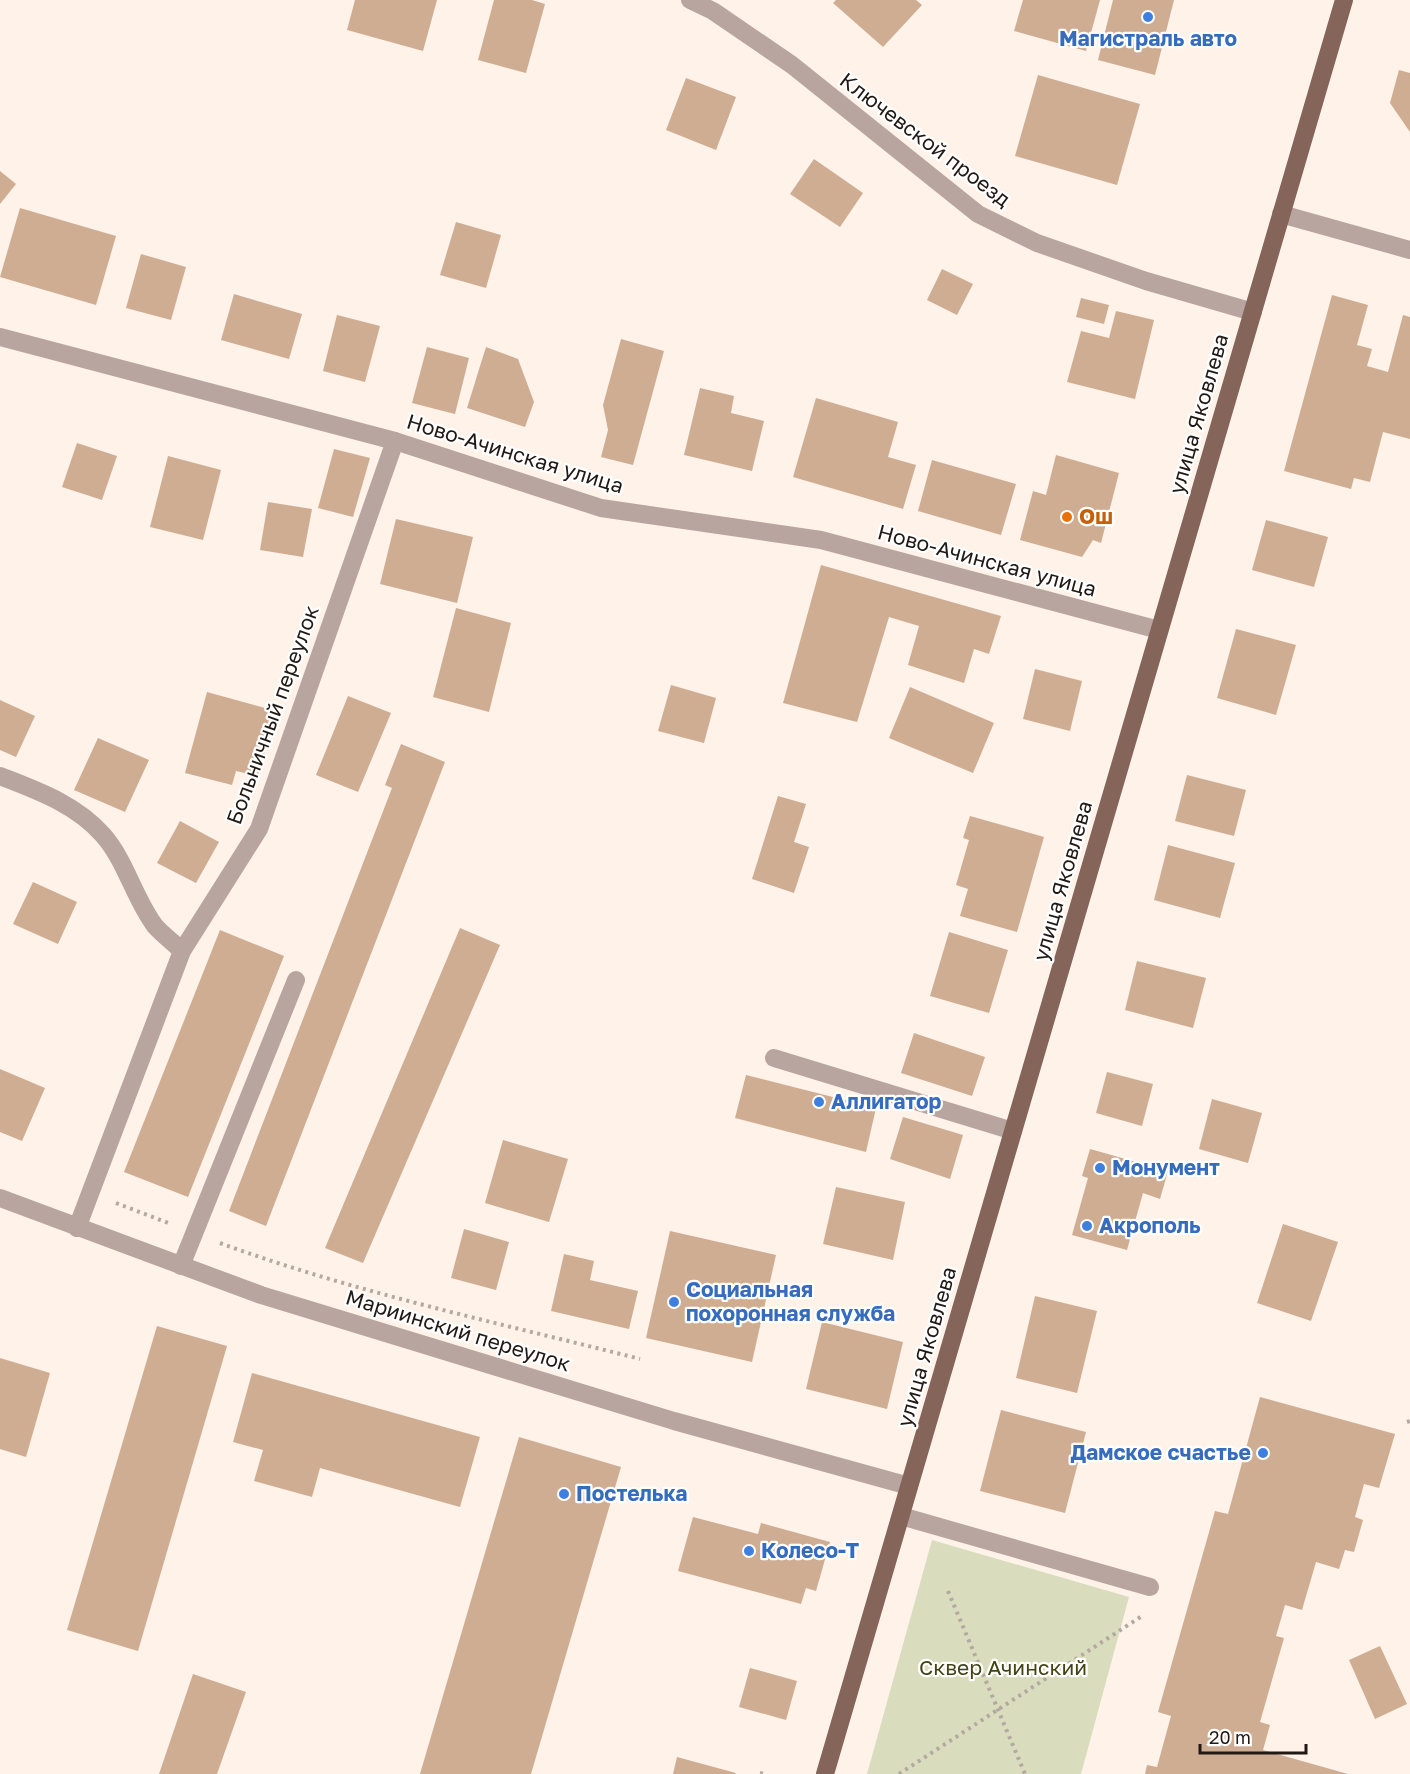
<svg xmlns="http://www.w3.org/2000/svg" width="1410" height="1774" viewBox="0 0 1410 1774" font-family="'Golos Text',sans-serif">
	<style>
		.green { fill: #d9dcbd }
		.building { fill: #cfad92 }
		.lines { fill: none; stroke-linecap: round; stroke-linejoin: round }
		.path { stroke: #b3a9a1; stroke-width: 4; stroke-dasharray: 3 4.5; stroke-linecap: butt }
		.minor { stroke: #b9a59f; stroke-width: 18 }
		.major { stroke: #85645a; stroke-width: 18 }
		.shop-dot { fill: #3f7fe0; stroke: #fff; stroke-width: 2 }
		.food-dot { fill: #e8710a; stroke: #fff; stroke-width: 2 }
		.labels { text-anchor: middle; stroke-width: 4.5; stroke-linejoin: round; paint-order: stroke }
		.shop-label { font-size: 21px; font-weight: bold; fill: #366cbe; stroke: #fff; text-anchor: start }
		.street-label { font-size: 21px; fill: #201914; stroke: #fff }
		.food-label { font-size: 21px; font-weight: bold; fill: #c56008; stroke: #fff; text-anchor: start }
		.park-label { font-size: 21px; fill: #424414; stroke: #fff }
	</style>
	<rect width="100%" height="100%" fill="#fef2e9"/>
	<polygon class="green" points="932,1540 1129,1597 1081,1774 867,1774"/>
	<g class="building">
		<polygon points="355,0 437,0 423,51 347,30"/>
		<polygon points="494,0 532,0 545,4 526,73 478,60"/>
		<polygon points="836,0 916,0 922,5 883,47 833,3"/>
		<polygon points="1023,0 1100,0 1086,51 1014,31"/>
		<polygon points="1113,0 1174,0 1155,75 1098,60"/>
		<polygon points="1399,70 1410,73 1410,132 1390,103"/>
		<polygon points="1038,75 1140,104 1117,185 1015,156"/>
		<polygon points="686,78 736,97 716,150 666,130"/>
		<polygon points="814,159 863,193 840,227 790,194"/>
		<polygon points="0,171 16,184 0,204"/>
		<polygon points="20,208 116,236 96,305 0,277"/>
		<polygon points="456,222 501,235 486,288 440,275"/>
		<polygon points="141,254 186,267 171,320 126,308"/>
		<polygon points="942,269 973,284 957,315 927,300"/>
		<polygon points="234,294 302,314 289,359 221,340"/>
		<polygon points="1332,295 1368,305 1357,345 1372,349 1367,366 1388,372 1403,315 1410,317 1410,439 1383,432 1370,482 1354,478 1351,489 1284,471"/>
		<polygon points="1081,298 1109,305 1104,324 1076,317"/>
		<polygon points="1116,311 1154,320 1135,399 1067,382 1081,331 1109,338"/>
		<polygon points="337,315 380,326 365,382 323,371"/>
		<polygon points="621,339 664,351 633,465 601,457 608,430 603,405"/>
		<polygon points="427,347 469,358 455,414 412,403"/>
		<polygon points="486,347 518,359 534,402 525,427 467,408"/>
		<polygon points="700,388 734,396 731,413 764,421 752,471 684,455"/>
		<polygon points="816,398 898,422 888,457 916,465 903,509 793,477"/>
		<polygon points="77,443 117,456 102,500 62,487"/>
		<polygon points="334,449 370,458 353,517 318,508"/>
		<polygon points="1056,455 1119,473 1101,543 1093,540 1082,557 1020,540 1033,491 1046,495"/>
		<polygon points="168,456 221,470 203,540 150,527"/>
		<polygon points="932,460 1016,484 1001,535 918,511"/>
		<polygon points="268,502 312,509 303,557 260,550"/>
		<polygon points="396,519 473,537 457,603 380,584"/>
		<polygon points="1266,520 1328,537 1314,587 1252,570"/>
		<polygon points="821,565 1001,616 989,654 974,649 964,683 908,665 919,626 889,617 857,722 783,703"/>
		<polygon points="456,608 511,623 489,712 433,697"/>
		<polygon points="1236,629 1296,645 1276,715 1217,698"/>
		<polygon points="1035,669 1082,681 1070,731 1023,719"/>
		<polygon points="671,685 716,698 704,743 658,731"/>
		<polygon points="910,687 994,723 973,773 889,738"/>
		<polygon points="207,692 276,711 258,776 236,771 232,785 185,773"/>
		<polygon points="348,696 391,713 358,792 316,775"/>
		<polygon points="0,700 35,716 16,757 0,750"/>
		<polygon points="98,738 149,760 125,812 74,790"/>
		<polygon points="401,744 445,762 266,1226 229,1211 392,788 385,785"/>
		<polygon points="1187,775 1246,790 1234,836 1175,821"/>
		<polygon points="778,796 806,804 794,842 809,847 794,893 752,879"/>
		<polygon points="970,816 1044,837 1017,932 960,916 968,889 956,885 969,840 963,838"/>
		<polygon points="180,821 219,842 196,883 157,863"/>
		<polygon points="1168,845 1235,863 1220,918 1154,900"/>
		<polygon points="33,882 77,902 58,944 13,924"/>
		<polygon points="460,928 500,945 363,1263 325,1248"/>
		<polygon points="220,930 284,956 188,1197 124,1172"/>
		<polygon points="949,932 1008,950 989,1013 930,996"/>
		<polygon points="1137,961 1206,978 1193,1028 1125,1010"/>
		<polygon points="914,1033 985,1057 972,1096 901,1073"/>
		<polygon points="0,1069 45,1088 22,1141 0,1132"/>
		<polygon points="1107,1072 1153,1084 1142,1126 1096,1113"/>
		<polygon points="746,1075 876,1108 866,1152 735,1118"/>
		<polygon points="1212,1099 1262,1113 1248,1163 1199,1149"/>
		<polygon points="903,1117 963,1135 950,1179 890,1159"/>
		<polygon points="503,1140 568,1159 549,1222 485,1203"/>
		<polygon points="1090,1149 1168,1171 1160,1199 1143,1193 1127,1250 1072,1235 1088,1178 1082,1176"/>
		<polygon points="836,1187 905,1202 893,1260 823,1244"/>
		<polygon points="1283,1224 1338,1242 1311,1321 1257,1303"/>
		<polygon points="464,1229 509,1242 496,1290 451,1278"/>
		<polygon points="670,1231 776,1255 752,1362 646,1338"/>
		<polygon points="564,1254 594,1261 590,1280 638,1291 629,1329 551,1311"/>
		<polygon points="1035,1296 1097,1311 1077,1393 1016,1378"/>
		<polygon points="822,1322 903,1342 887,1409 806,1389"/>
		<polygon points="157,1326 227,1346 138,1651 67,1630"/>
		<polygon points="0,1358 50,1373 26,1457 0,1449"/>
		<polygon points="252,1373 480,1437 460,1507 320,1468 312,1497 254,1481 263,1450 233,1442"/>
		<polygon points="1260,1397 1395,1434 1379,1488 1364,1484 1355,1517 1363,1520 1354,1552 1345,1550 1339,1569 1316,1562 1302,1610 1285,1605 1276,1636 1284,1638 1260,1722 1270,1725 1263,1750 1348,1774 1145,1774 1147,1765 1157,1767 1171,1716 1158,1712 1215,1511 1228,1514"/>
		<polygon points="1001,1410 1086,1432 1065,1513 980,1491"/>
		<polygon points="519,1437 621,1467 531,1774 420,1774"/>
		<polygon points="693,1517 758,1534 761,1523 830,1542 816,1591 806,1588 801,1604 678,1571"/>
		<polygon points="1380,1646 1407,1704 1375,1719 1349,1660"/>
		<polygon points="750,1668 797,1681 786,1720 739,1707"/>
		<polygon points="193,1674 246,1692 217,1774 159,1774"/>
		<polygon points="677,1757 736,1773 735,1774 673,1774"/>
	</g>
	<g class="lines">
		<g class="path">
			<polyline points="116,1203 171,1224"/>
			<path d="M220,1243c136,50 280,80 420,116"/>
			<polyline points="1407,1422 1410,1421"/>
			<polyline points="948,1591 1025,1774"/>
			<polyline points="760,1773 765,1774"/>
			<polyline points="899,1774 1142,1616"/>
		</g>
		<g class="minor">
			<polyline points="690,0 713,11 792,65 978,214 1037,243 1146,281 1253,312"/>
			<polyline points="1281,214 1410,250"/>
			<polyline points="0,337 395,441 601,508 821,540 1159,630"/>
			<path d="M0,776c36,14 76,28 103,59 23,26 31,63 52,91 8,9 19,17 27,25"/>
			<polyline points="774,1058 1013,1131"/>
			<polyline points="0,1198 261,1295 674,1421 909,1486"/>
			<polyline points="77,1228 182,951 259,829 395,441"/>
			<polyline points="181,1266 296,980"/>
			<polyline points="901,1516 1150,1587"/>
		</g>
		<polyline class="major" points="825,1774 1344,0"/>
	</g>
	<g class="shop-dot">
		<circle cx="1148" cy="17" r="6"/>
		<circle cx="819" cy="1102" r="6"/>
		<circle cx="1100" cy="1168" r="6"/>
		<circle cx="1087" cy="1226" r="6"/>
		<circle cx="674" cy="1302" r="6"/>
		<circle cx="1263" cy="1453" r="6"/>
		<circle cx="564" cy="1494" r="6"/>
		<circle cx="749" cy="1551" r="6"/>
	</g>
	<circle class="food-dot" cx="1067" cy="517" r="6"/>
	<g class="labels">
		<g class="shop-label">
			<text x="1148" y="46" text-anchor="middle">Магистраль авто</text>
			<text x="831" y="1109">Аллигатор</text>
			<text x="1112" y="1175">Монумент</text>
			<text x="1099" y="1233">Акрополь</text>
			<text x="686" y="1297">Социальная<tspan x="686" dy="24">похоронная служба</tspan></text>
			<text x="1251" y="1460" text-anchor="end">Дамское счастье</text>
			<text x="576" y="1501">Постелька</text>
			<text x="761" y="1558">Колесо-Т</text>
		</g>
		<g class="street-label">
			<text transform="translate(925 140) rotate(37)" y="7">Ключевской проезд</text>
			<text transform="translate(1199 414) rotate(-74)" y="7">улица Яковлева</text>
			<text transform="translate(515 454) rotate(17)" y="7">Ново-Ачинская улица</text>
			<text transform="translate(987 561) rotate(15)" y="7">Ново-Ачинская улица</text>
			<text transform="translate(273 715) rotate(-70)" y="7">Больничный переулок</text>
			<text transform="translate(1063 881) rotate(-74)" y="7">улица Яковлева</text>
			<text transform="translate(458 1331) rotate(17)" y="7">Мариинский переулок</text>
			<text transform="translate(927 1347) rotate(-74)" y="7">улица Яковлева</text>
		</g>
		<g class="food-label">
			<text x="1079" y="524">Ош</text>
		</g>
		<g class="park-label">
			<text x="1003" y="1675">Сквер Ачинский</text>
		</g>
	</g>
	<path d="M1200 1744v9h106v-9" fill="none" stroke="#201914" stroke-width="3"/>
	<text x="1209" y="1744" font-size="18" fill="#201914" stroke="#ffffff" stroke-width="4.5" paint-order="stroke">20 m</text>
</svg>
